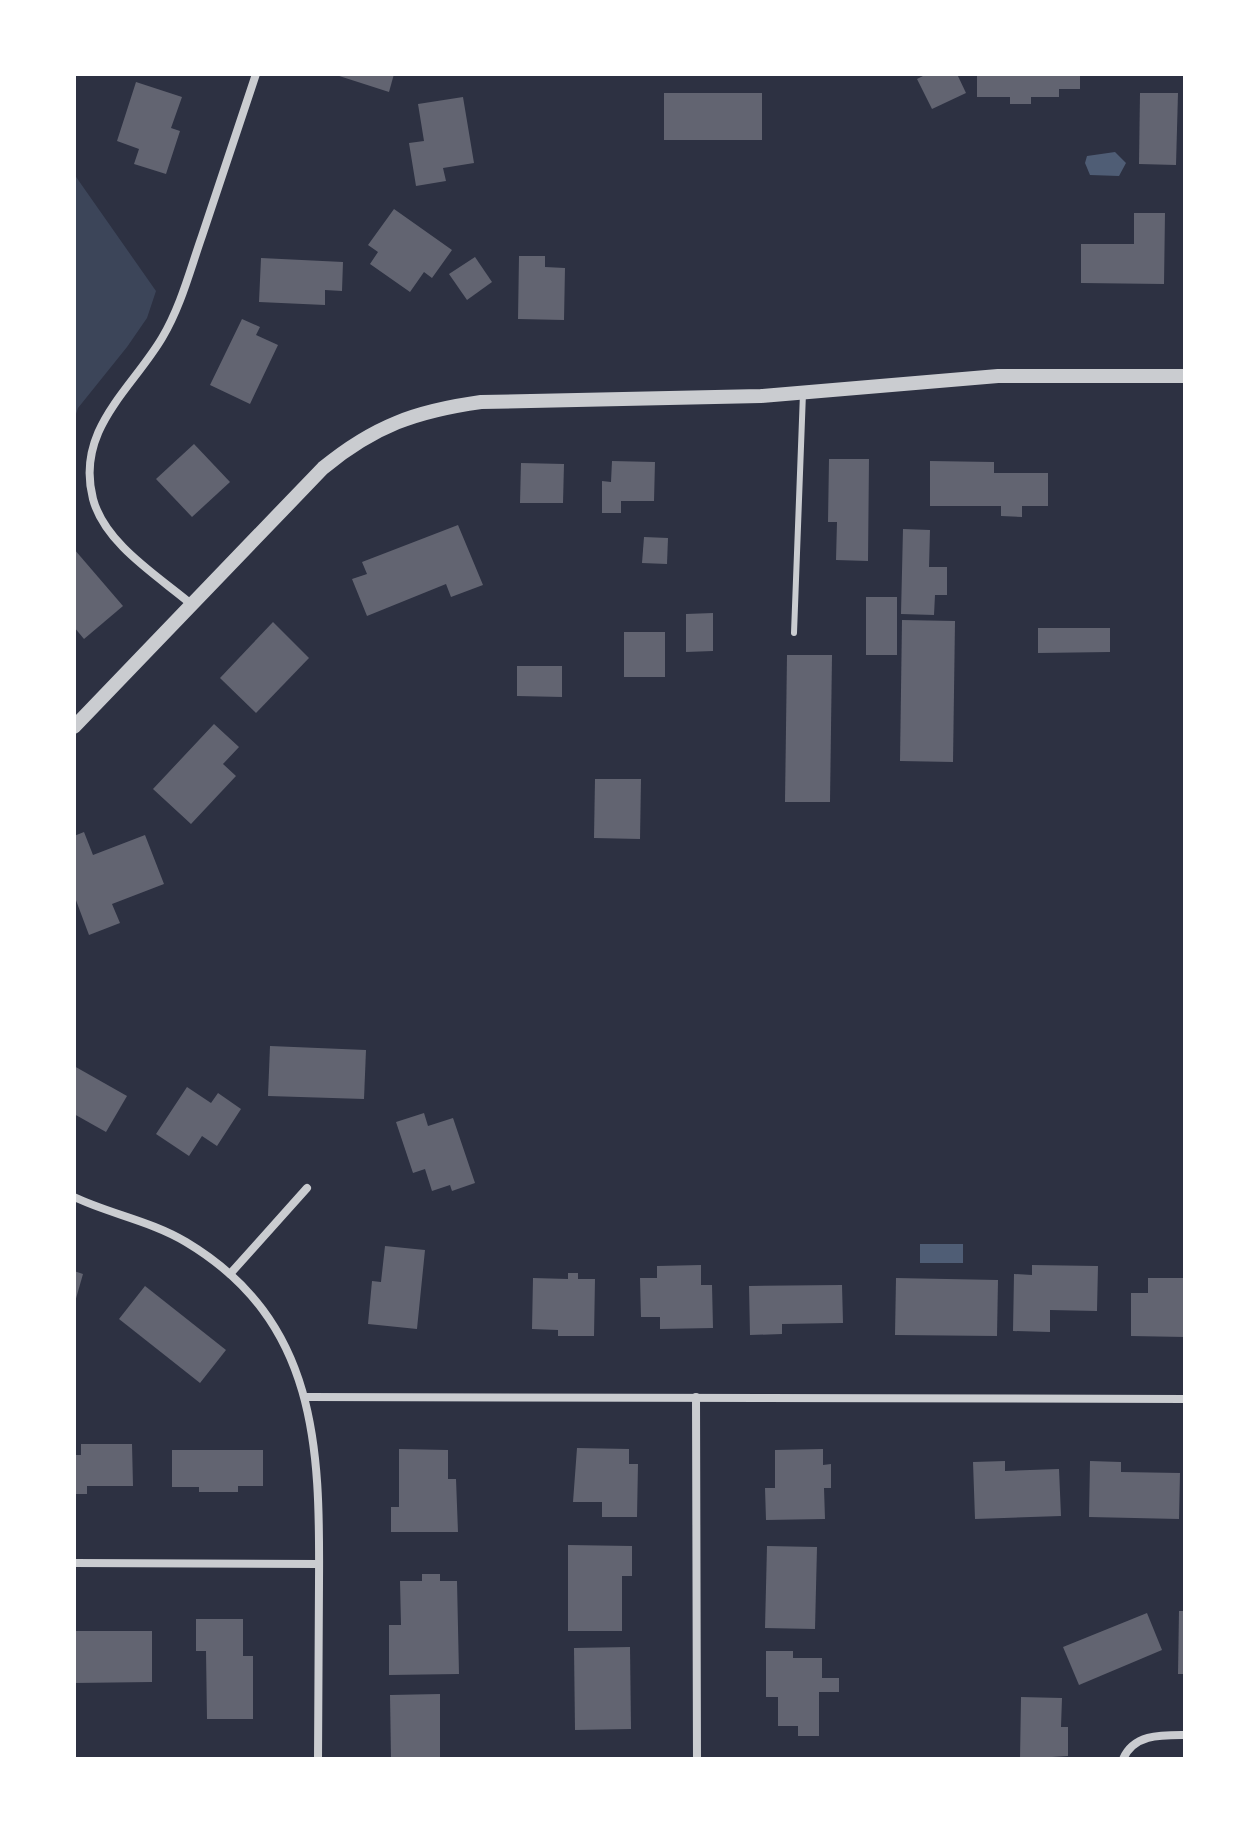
<svg xmlns="http://www.w3.org/2000/svg" width="1259" height="1833" viewBox="0 0 1259 1833" font-family="Quicksand,sans-serif">
	<style>
		.green { fill: #3c4559 }
		.water { fill: #4f5d75 }
		.building { fill: #626471 }
		.lines { fill: none; stroke-linecap: round; stroke-linejoin: round }
		.service { stroke: #caccd0; stroke-width: 6 }
		.minor { stroke: #caccd0; stroke-width: 8 }
		.tertiary { stroke: #caccd0; stroke-width: 14 }
	</style>
	<rect width="100%" height="100%" fill="#2d3142"/>
	<polygon class="green" points="74,174 156,291 147,318 127,347 78,408 74,420"/>
	<g class="water">
		<polygon points="1115,152 1126,163 1119,176 1090,175 1085,163 1087,156"/>
		<rect x="920" y="1244" width="43" height="19"/>
	</g>
	<g class="building">
		<polygon points="333,74 394,74 389,92"/>
		<polygon points="927,74 957,74 966,93 932,109 917,79"/>
		<polygon points="977,74 1080,74 1080,89 1059,89 1059,97 1031,97 1031,104 1010,104 1010,97 977,97"/>
		<polygon points="136,82 182,97 171,128 180,131 166,174 134,164 139,149 117,141"/>
		<rect x="664" y="93" width="98" height="47"/>
		<polygon points="1140,93 1178,93 1176,165 1139,164"/>
		<polygon points="463,97 474,163 443,168 446,181 416,186 409,143 424,141 418,104"/>
		<polygon points="394,209 452,250 432,278 424,272 410,292 370,264 378,252 368,245"/>
		<polygon points="1134,213 1165,213 1164,284 1081,283 1081,244 1134,244"/>
		<polygon points="519,256 545,256 545,267 565,268 564,320 518,319"/>
		<polygon points="475,257 492,282 467,300 449,274"/>
		<polygon points="261,258 343,262 342,291 325,290 325,305 259,302"/>
		<polygon points="242,319 260,327 256,335 278,345 250,404 210,385"/>
		<polygon points="194,444 230,482 192,517 156,479"/>
		<polygon points="829,459 869,459 868,561 836,560 837,522 828,522"/>
		<polygon points="612,461 655,462 654,501 621,501 621,513 602,513 602,481 611,482"/>
		<polygon points="930,461 994,462 994,473 1048,473 1048,506 1022,506 1022,517 1001,516 1001,506 930,506"/>
		<polygon points="521,463 564,464 563,503 520,503"/>
		<polygon points="458,525 483,585 451,597 446,584 367,616 352,579 367,574 362,562"/>
		<polygon points="903,529 930,530 929,567 947,567 947,595 935,595 934,615 901,614"/>
		<polygon points="644,537 668,538 667,564 642,563"/>
		<polygon points="74,549 123,606 84,639 74,627"/>
		<rect x="866" y="597" width="31" height="58"/>
		<polygon points="713,613 713,651 686,652 686,614"/>
		<polygon points="902,620 955,621 953,762 900,761"/>
		<polygon points="273,622 309,658 256,713 220,678"/>
		<polygon points="1038,628 1110,628 1110,652 1038,653"/>
		<rect x="624" y="632" width="41" height="45"/>
		<polygon points="787,655 832,655 830,802 785,802"/>
		<polygon points="517,666 562,666 562,697 517,696"/>
		<polygon points="214,724 239,747 223,764 236,776 191,824 153,789"/>
		<polygon points="595,779 641,779 640,839 594,838"/>
		<polygon points="84,832 93,855 145,835 164,884 112,904 120,923 89,935 74,895 74,836"/>
		<polygon points="270,1046 366,1050 364,1099 268,1096"/>
		<polygon points="74,1066 127,1096 106,1132 74,1114"/>
		<polygon points="187,1087 211,1103 218,1093 241,1109 217,1146 202,1136 189,1156 156,1134"/>
		<polygon points="424,1113 428,1126 453,1118 475,1183 452,1191 450,1185 432,1191 425,1169 413,1173 396,1122"/>
		<polygon points="385,1246 425,1250 417,1329 368,1324 372,1281 381,1282"/>
		<polygon points="701,1265 701,1285 712,1285 713,1328 660,1329 660,1317 641,1317 640,1278 657,1278 657,1266"/>
		<polygon points="1032,1265 1098,1266 1097,1311 1050,1310 1050,1332 1013,1331 1014,1274 1032,1275"/>
		<polygon points="74,1271 83,1274 75,1302 74,1302"/>
		<polygon points="568,1273 578,1273 578,1279 595,1279 594,1336 558,1336 558,1330 532,1329 533,1278 568,1279"/>
		<polygon points="896,1278 998,1280 997,1336 895,1335"/>
		<polygon points="1148,1278 1185,1278 1185,1337 1131,1336 1131,1293 1148,1293"/>
		<polygon points="842,1285 843,1323 782,1324 782,1334 750,1335 749,1286"/>
		<polygon points="145,1286 226,1350 200,1383 119,1319"/>
		<polygon points="81,1444 132,1444 133,1486 87,1486 87,1494 74,1494 74,1455 81,1455"/>
		<polygon points="577,1448 629,1449 629,1464 638,1464 637,1517 602,1517 602,1502 573,1502"/>
		<polygon points="399,1449 448,1450 448,1479 456,1479 458,1532 391,1532 391,1507 399,1507"/>
		<polygon points="823,1449 823,1465 831,1464 831,1488 824,1488 825,1519 766,1520 765,1488 775,1488 775,1450"/>
		<polygon points="172,1450 263,1450 263,1486 238,1486 238,1492 199,1492 199,1487 172,1487"/>
		<polygon points="1005,1461 1005,1471 1059,1469 1061,1516 975,1519 973,1462"/>
		<polygon points="1090,1461 1121,1462 1121,1472 1180,1473 1179,1519 1089,1517"/>
		<polygon points="568,1545 632,1546 632,1576 622,1576 622,1631 568,1631"/>
		<polygon points="767,1546 817,1547 815,1629 765,1628"/>
		<polygon points="422,1574 440,1574 440,1581 457,1581 459,1674 389,1675 389,1625 401,1625 400,1581 422,1581"/>
		<polygon points="1179,1611 1185,1611 1185,1674 1178,1674"/>
		<polygon points="1147,1613 1162,1650 1079,1685 1063,1647"/>
		<polygon points="196,1619 243,1619 243,1656 253,1656 253,1719 207,1719 206,1651 196,1651"/>
		<polygon points="74,1631 152,1631 152,1682 74,1683"/>
		<polygon points="630,1647 631,1729 575,1730 574,1648"/>
		<polygon points="766,1651 793,1651 793,1658 822,1658 822,1678 839,1678 839,1692 819,1692 819,1736 798,1736 798,1726 778,1726 778,1697 766,1697"/>
		<polygon points="440,1694 440,1759 391,1759 390,1695"/>
		<polygon points="1021,1697 1062,1698 1061,1727 1068,1727 1068,1756 1020,1759"/>
	</g>
	<g class="lines">
		<polyline class="service" points="794,633 803,393"/>
		<g class="minor">
			<path d="M191,604c-33,-28 -86,-60 -98,-105 -18,-69 38,-109 69,-161 19,-32 28,-68 40,-102 18,-54 36,-108 54,-162"/>
			<path d="M74,1197c36,17 77,24 112,45 132,79 134,206 133,341 0,59 -1,117 -1,176"/>
			<polyline points="230,1274 307,1188"/>
			<polyline points="307,1397 1185,1399"/>
			<polyline points="696,1397 697,1759"/>
			<polyline points="74,1563 319,1564"/>
			<path d="M1123,1759c11,-25 38,-24 62,-24"/>
		</g>
		<path class="tertiary" d="M74,727l249,-259c51,-42 93,-57 158,-66l280,-6 237,-20h187"/>
	</g>
	<rect width="1259" height="1833" fill="none" stroke="#ffffff" stroke-width="152"/>
</svg>
